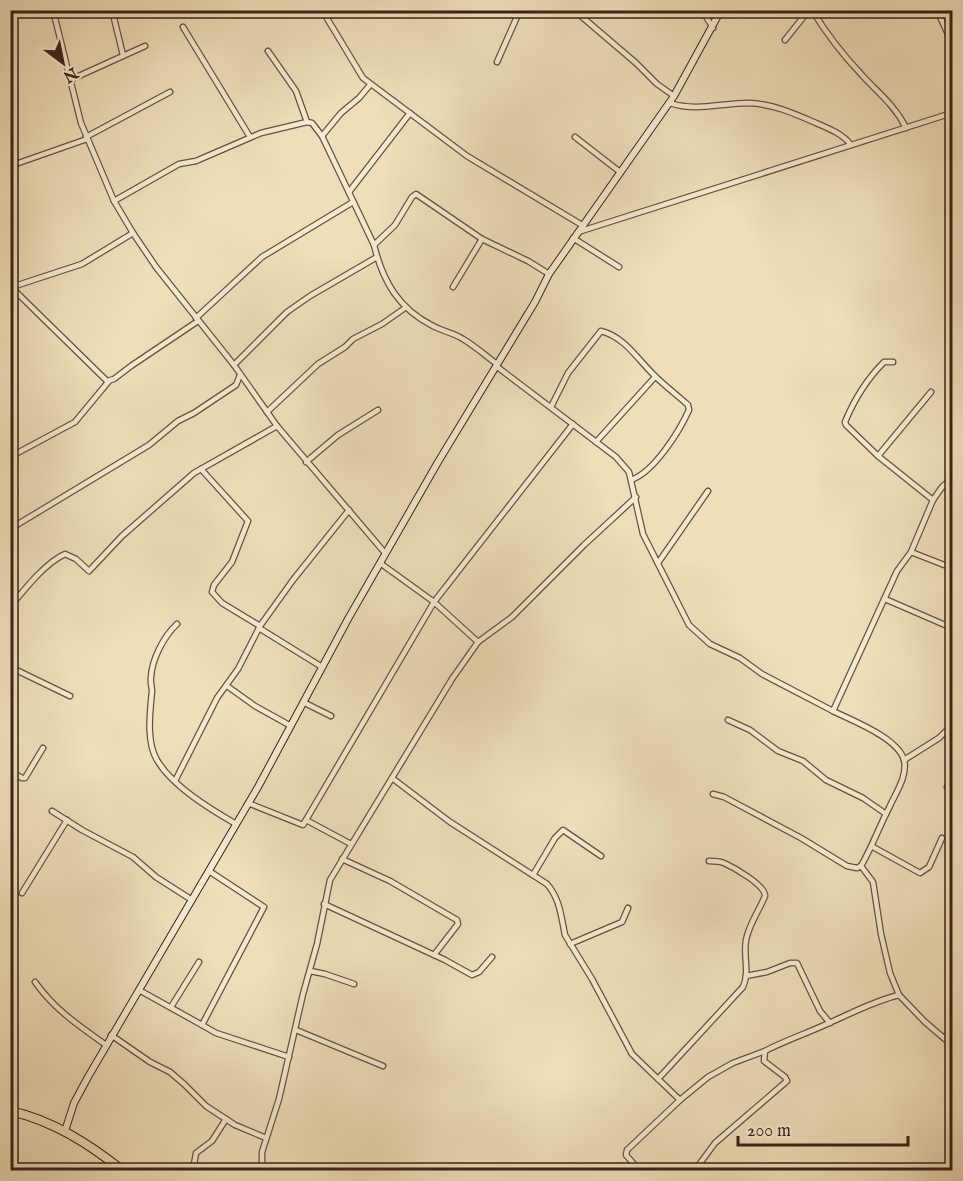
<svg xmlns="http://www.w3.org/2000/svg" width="963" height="1181" viewBox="0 0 963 1181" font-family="'IM FELL English',serif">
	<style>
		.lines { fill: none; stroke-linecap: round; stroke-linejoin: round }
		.street-casing { stroke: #675141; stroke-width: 7 }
		.secondary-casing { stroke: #3a2219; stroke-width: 8 }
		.highway-casing { stroke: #3a2219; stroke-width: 10 }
		.street { stroke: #f4ead2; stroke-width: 4.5 }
		.secondary { stroke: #f4ead2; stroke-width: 6 }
		.highway { stroke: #eedfb9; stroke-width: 8 }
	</style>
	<rect width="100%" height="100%" fill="#eedfb9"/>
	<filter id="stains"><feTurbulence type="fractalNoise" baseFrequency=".00333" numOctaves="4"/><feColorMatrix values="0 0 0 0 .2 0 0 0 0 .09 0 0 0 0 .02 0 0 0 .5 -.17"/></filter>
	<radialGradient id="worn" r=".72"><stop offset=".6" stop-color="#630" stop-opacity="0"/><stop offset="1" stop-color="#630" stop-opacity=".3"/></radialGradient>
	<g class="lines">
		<g class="street-casing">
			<g id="street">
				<polyline points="53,10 81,123 114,201 133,233 156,267 234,365 277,426 385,553"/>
				<polyline points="112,10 123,55"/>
				<polyline points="322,10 363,78 467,156 582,225"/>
				<polyline points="574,10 636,63 657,84 674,96"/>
				<polyline points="702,10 713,28"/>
				<path d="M812,10c14,23 31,45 49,64 16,18 34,31 45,54"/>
				<polyline points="937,10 952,43"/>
				<polyline points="183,27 250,137"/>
				<polyline points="785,40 809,10"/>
				<polyline points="268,51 296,91 307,122"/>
				<polyline points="497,62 520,10"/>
				<polyline points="70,80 145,46"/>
				<path d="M670,103c26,9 51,0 79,0 24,1 44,10 67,20 12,5 27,11 35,22"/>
				<polyline points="322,136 341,113 359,98 370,85"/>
				<polyline points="86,137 170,92"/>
				<polyline points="575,137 620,172"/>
				<polyline points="10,166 87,139"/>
				<polyline points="349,192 410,113"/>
				<path d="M114,201l65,-37 17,-3 65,-28 46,-11 5,1 10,13 52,109c9,37 25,64 59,81 9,5 21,7 30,13 12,7 23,17 34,25"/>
				<polyline points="578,232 952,113"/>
				<polyline points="573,238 619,267"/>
				<polyline points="10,245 13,252 10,263"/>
				<polyline points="374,245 395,225 412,197 416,194 482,239 528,261 549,274"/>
				<polyline points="10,286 107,381 114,379 131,366 198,321"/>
				<polyline points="12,287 82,264 133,233"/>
				<polyline points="453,287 482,239"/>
				<polyline points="196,318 262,257 353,202"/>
				<polyline points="234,365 287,312 310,296 377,257"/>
				<path d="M496,366l120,91 13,15 14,62 46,91 21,19 30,14 22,16 71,37 64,-140 14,-19 22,-52 -55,-44 -32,-31 -1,-3c9,-22 22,-43 39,-60h9"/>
				<path d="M551,407l17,-34 33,-42c24,6 37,29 54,45 10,10 22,19 33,29l1,5c-10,22 -35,62 -58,70"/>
				<polyline points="267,412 318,364 345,347 353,339 382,324 405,308"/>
				<polyline points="596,442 655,377"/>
				<polyline points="878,456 931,392"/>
				<polyline points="10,457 75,422 109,381"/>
				<polyline points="306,462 338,435 378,410"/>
				<polyline points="201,469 248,521 232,562 214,585 212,592 222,603 260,626"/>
				<polyline points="933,500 942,487 952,478"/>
				<polyline points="10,529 149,445 178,421 194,413 236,385 240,375"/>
				<polyline points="911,552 952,568"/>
				<polyline points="380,563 434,602 478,642"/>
				<polyline points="658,563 708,491"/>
				<polyline points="885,599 952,628"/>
				<path d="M10,607c14,-17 35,-44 55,-53l11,5 13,12 33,-35 72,-63 83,-47"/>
				<path d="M177,624c-13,12 -25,35 -26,53 -1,5 1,10 1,14 -2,21 -6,51 5,69 15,26 53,49 79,64"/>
				<polyline points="259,628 322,667"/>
				<polyline points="10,667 70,696"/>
				<polyline points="227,686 255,706 291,726"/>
				<polyline points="303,702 331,716"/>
				<path d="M833,711c20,10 65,27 71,49 4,16 -9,34 -15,48 -10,19 -17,39 -28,58"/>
				<polyline points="728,720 750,730 778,751 803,761 826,780 863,798 886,814"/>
				<polyline points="904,760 939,738 952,725"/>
				<polyline points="10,771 22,778 25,778 43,748"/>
				<path d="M392,778l58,44 97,62c13,15 14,32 18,51l27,44 40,75 48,46 28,-23 25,-14 32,-12"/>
				<polyline points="175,781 217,698 238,669 260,626 293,580 349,510"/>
				<polyline points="947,787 952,788"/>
				<polyline points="713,794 724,797 801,838 847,866 857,868 861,866"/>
				<polyline points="248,803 303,825 434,602 573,424"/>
				<polyline points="52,811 82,830 133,857 156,877 192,900"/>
				<polyline points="306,820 351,844"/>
				<polyline points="873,847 920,873 929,867 942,838"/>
				<polyline points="342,859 390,881 457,920 458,924 434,955"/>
				<polyline points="861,866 873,882 881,934 890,973 899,995"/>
				<polyline points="533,875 555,838 563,830 601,856"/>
				<polyline points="22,893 67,820"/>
				<polyline points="324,904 445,960 472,975 479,972 492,957"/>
				<polyline points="570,944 622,922 628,908"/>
				<polyline points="310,971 325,974 354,984"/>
				<polyline points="746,976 767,972 790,963 797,963 820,1011 830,1023"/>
				<path d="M35,982c20,28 43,43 71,63"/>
				<polyline points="139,990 202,1025 264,907 209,871"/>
				<polyline points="171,1007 199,962"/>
				<polyline points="202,1025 216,1033 289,1057"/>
				<polyline points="296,1030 383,1066"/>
				<polyline points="111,1035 150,1062 170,1072 184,1084 206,1106 235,1125 266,1138"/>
				<path d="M658,1079l85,-92c7,-15 0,-31 3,-47 3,-16 13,-29 19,-44 0,-11 -30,-28 -41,-33 -5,-2 -10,-2 -15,-2"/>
				<polyline points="193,1170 196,1153 212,1141 226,1119"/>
				<polyline points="262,1170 262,1152 279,1099 303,994 317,944 330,880 452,679 478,642 512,617 584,545 636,497"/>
				<polyline points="639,1170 626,1155 627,1150 680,1100"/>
				<path d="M695,1170l20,-27 72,-62 -2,-4 -21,-16 1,-10c21,-11 43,-18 64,-28 23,-10 45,-22 70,-28l26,27 27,23"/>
			</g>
		</g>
		<g class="secondary-casing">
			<polyline id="secondary" points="65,1131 74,1103 88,1077 258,787 348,619 438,462 535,302 549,274 674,96 721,10"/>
		</g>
		<g class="highway-casing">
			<path id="highway" d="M10,1111c42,9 79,33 112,59"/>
		</g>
		<use href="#street" class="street"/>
		<use href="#secondary" class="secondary"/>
		<use href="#highway" class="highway"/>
	</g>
	<rect width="963" height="1181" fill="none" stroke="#eedfb9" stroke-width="36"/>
	<rect x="12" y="12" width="939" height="1157" fill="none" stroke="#3a2219" stroke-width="3"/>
	<rect x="18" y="18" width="927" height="1145" fill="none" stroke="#3a2219" stroke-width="1.5"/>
	<g transform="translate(63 63) rotate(148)" stroke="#f4ead2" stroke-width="4.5" paint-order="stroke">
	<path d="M0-4.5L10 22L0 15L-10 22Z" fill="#3a2219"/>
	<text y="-9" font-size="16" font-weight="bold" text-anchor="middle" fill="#3a2219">N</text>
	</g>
	<path d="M738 1136v9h170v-9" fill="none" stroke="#3a2219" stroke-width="3"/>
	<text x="747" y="1136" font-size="18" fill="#3a2219" stroke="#f4ead2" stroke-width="4.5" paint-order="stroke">200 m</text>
	<rect width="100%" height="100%" filter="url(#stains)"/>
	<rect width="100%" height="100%" fill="url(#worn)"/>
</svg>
